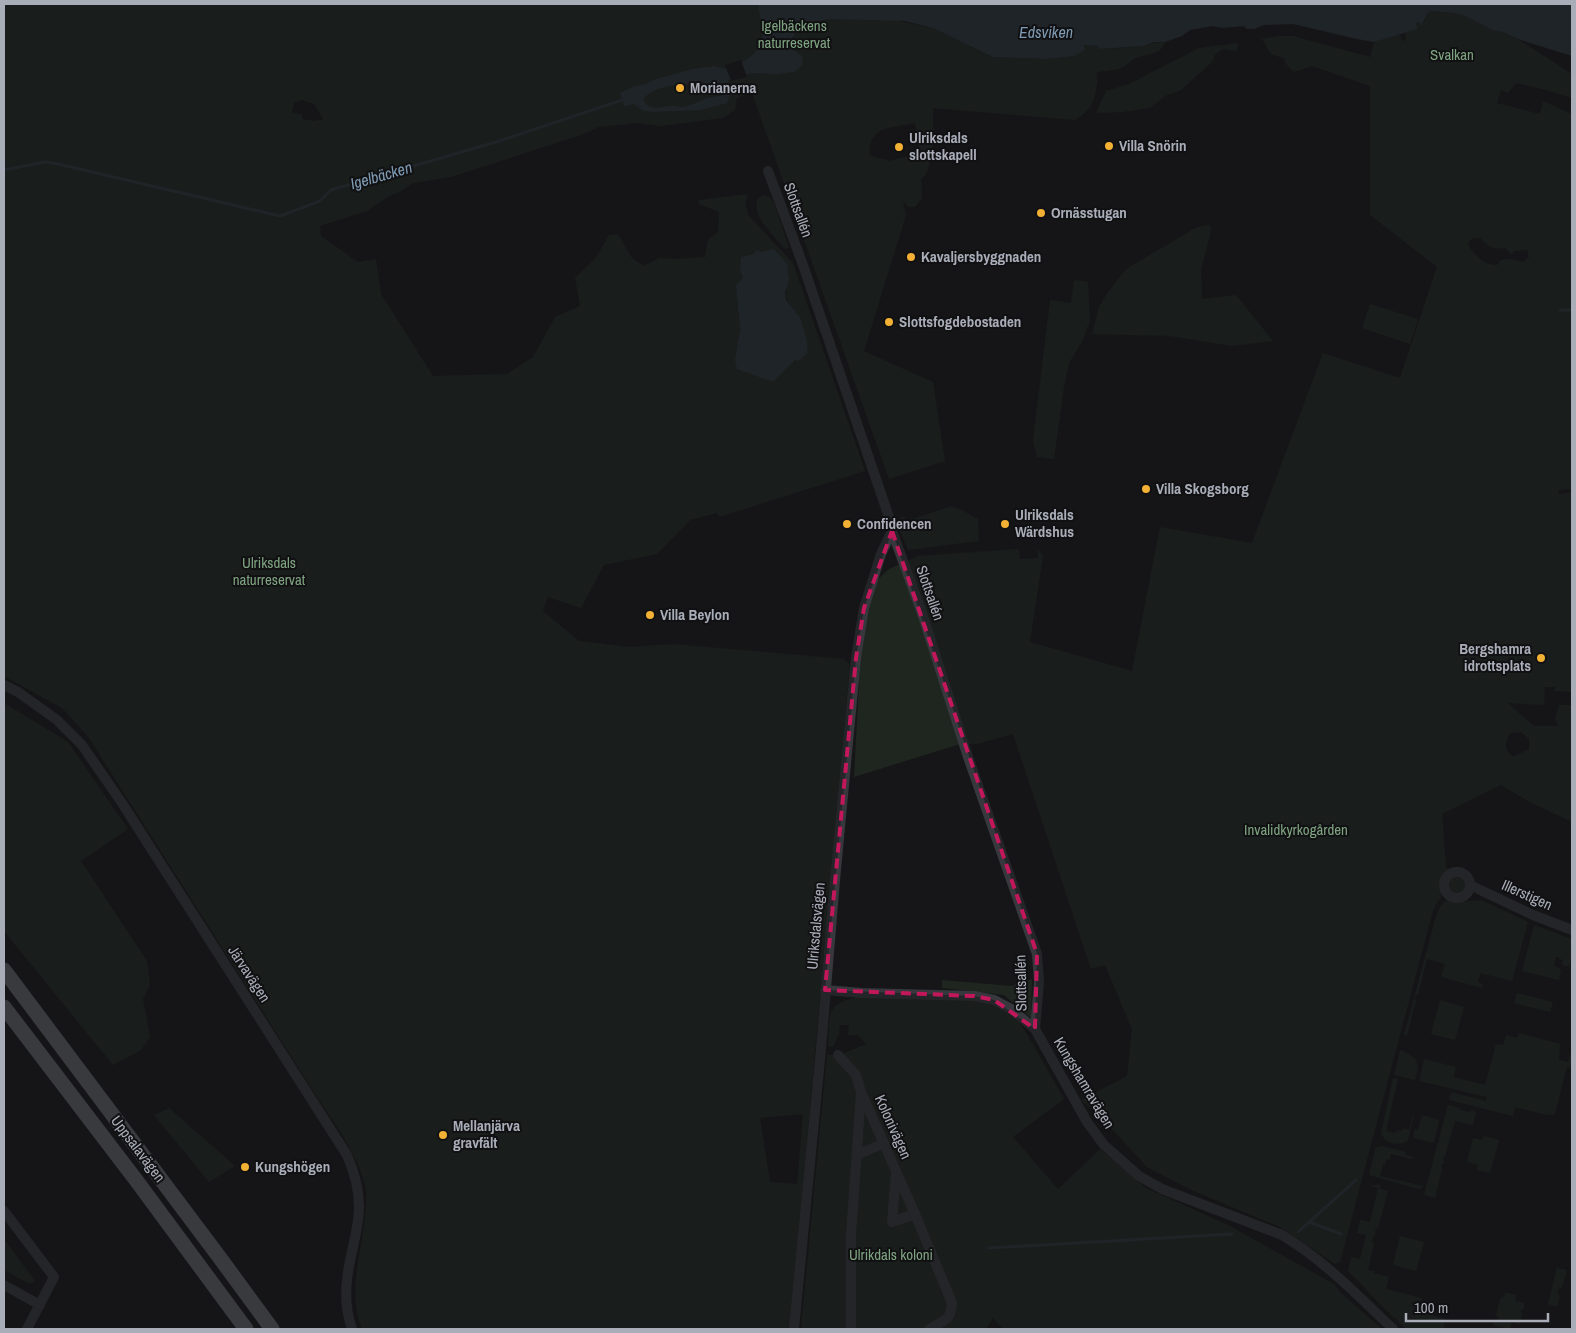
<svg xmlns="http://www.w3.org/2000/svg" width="1576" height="1333" viewBox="0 0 1576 1333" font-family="'Archivo Narrow',sans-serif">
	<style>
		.green { fill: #1e261f; fill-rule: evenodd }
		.water { fill: #2c353c; fill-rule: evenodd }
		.pier { fill: #161618 }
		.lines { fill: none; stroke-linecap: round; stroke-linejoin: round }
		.stream { stroke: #2c353c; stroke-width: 3 }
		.minor { stroke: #37383d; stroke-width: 10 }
		.highway { stroke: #63666e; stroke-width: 15 }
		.marked { fill: none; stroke: #c2185b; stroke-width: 4; stroke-dasharray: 10 6; stroke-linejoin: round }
		.poi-dot { fill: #f2b134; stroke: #111113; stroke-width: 2 }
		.labels { text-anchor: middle; stroke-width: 4; stroke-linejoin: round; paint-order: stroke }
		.park-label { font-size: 15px; fill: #7fa381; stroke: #111113 }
		.poi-label { font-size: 15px; font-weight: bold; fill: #a8adb8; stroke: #111113; text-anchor: start }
		.street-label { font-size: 15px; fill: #a8adb8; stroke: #111113 }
		.water-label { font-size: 16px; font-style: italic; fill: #7f9bb3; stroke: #111113 }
	</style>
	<rect width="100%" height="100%" fill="#161618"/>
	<g class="green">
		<path d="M4,4h882l13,17 34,7 60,29 54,2 27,-3 9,-11 15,1 1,3c14,-1 28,-1 42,-3 8,-1 15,-4 24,-4 -4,13 -17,11 -29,16 -6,3 -11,9 -17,11 -8,2 -15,1 -23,4 2,7 1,10 0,17 -3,16 -7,21 -21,30l-142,-12c0,19 3,59 -12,72l1,18 -7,9h-6l-6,-6 3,14 -42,136 69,31 12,79 -56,18 -137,-386 -15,5 -2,12 -12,8 -62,8 -25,-3 -37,4 -21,9 -127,41 -38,6 -15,10 -9,3 -22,15 -47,15 1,10 37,26 18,-3 5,35 52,82 74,-2 26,-17 22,-40 25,-11 -5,-28 21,-20 13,-23 9,-1 14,24 12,8 15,-8 18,1 28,-2 3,-17 10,-8 1,-20 -20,-8v-4l49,-6 -3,11 4,11 44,47 72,208 -146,46 -2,-4 -27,7 -33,34 -53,11 -23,43 -33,-11 -5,14 36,30 50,6 45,-3 170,15 6,6 -60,664h-428c-15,-37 0,-76 3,-114 1,-9 2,-21 0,-30 -9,-33 -29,-60 -48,-88l-228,-359 -27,-30 -58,-32zM302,100l12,4 9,15 -8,2 -13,-2v-4l-10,-3 2,-9zM915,123l5,30 -31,8c-7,-4 -13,-2 -19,-6 -2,-9 2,-19 10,-24 6,-4 27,-6 35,-8zM759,252l29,29c-5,19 0,22 12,36l-65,43 5,-30 -4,-45 7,-8 -3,-5 14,-18zM803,1114l-6,70 -27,-2 -10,-64z"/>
		<path d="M1432,11l22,2 11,3 28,14 10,2 15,7 54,35v24l-26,-8 -30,-7 -8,10 -7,-3 -4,13 43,11 3,-13 29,13v375l-13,1 -1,2 1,2 13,-2v200l-17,-1v-4h-10l-1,18 -36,-2 26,23h24l-3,-8 4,-13h13v25l-1,1 1,3v88l-42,-20 -29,-17 -59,29 4,53 3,2c-11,8 -8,17 -8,29l-4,4 -5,12 -92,348 -5,2 -55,-37 -91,-38 -42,-22 -48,-52 -18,-15 46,-24 5,-47 -27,-64 -14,4 -78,-235 -36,10 -20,1 -103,32 6,-116 7,-53 11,-29 11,-10 29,-13 101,-7 1,10 18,-1 -1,-10 6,8 -13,86 102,29 28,-144 92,16 71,-190 77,25 37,-111 -67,-52v-129l-58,-20 -18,6 -7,-7 -4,-7 -12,-4 -9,-15 15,-3h16l77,21 4,-15 25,-8 3,6 3,1 1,-3 -1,-6 9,-2 4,-8 5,2 5,-12zM1475,238h5c10,10 12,11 26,10l2,4 3,2 4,-3 12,-1 2,7 -6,5 -12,-3 -10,1 -4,5c-12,1 -25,-11 -29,-22l2,-3zM1521,732l8,7v10l-16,8c-10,-9 -8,-13 -3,-24z"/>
		<polygon points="1238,43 1237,51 1222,49 1215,55 1212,62 1181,90 1167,95 1149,108 1123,112 1096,113 1106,91 1129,84 1199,48"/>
		<path d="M764,195l7,3 4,8 14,42 -3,1 -3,-2c-11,-14 -32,-31 -25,-49z"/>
		<polygon points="1210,225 1211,232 1201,269 1202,299 1236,295 1273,341 1232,346 1170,336 1092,334 1099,307 1106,295 1126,269 1197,227"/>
		<polygon points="1074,280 1088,282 1090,320 1083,340 1069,363 1064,387 1054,459 1037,457 1033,441 1050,300 1071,303"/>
		<polygon points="1370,304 1418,319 1410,344 1362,328"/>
		<polygon points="952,506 962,510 978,519 979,541 908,550 896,521 904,516 907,521"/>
		<polygon points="4,703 68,742 128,829 81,861 147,961 150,985 143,999 150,1037 141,1050 113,1065 4,931"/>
		<circle cx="1457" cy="885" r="9"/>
		<path d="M1449,900l11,2 21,-2 47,22 -16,59 -32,-8 -2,9 5,2 -1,4 -37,-10 -4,-1 4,-13 -18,-5 -9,36h-2l-2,4 2,1 -9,36 -3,-1 31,-115c3,-8 5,-18 14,-20z"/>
		<polygon points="1534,925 1572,939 1572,955 1569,967 1562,965 1563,960 1559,959 1560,957 1556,957 1554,966 1559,968 1561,971 1559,980 1522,971"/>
		<polygon points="1032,979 1031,1018 1004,995 942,988 942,980 1012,986"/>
		<polygon points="1517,993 1553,1002 1550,1012 1514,1003"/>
		<path d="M871,995l108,6 33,11 15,22 37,65 -51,38 45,52 42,-40 46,39 84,38 104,58 7,9 41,36h-379l-10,-11 -7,11h-185l26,-274h6l2,2 31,-13 -8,-9h-10l1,-10h-9l-1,9 -6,13h-4l-1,-3c1,-9 0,-19 2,-28 3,-17 28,-19 41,-21z"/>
		<polygon points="1440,1000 1464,1007 1455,1040 1431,1034"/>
		<polygon points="1519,1033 1560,1044 1559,1060 1568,1062 1572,1048 1572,1068 1567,1067 1555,1114 1547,1115 1515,1107 1513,1116 1449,1100 1451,1092 1486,1101 1487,1097 1419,1081 1424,1059 1456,1067 1454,1077 1485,1085 1496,1044 1503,1045 1506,1035 1517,1038"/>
		<polygon points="1402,1050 1416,1059 1418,1069 1415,1080 1394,1075 1400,1051"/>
		<path d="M1393,1078l5,1 -12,52 10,2 1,-3 5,1 1,-3 6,2 4,-16h1l-6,26c-8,8 -24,3 -27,-7z"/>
		<polygon points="1448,1105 1460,1108 1460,1110 1470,1112 1471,1110 1476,1112 1473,1125 1455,1121 1445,1156 1444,1156 1443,1161 1444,1161 1444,1164 1442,1164 1441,1168 1442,1169 1435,1198 1424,1195"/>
		<polygon points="169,1108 235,1166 209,1182 154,1115"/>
		<polygon points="1422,1115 1439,1120 1434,1143 1413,1138 1415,1129 1418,1130"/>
		<polygon points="1484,1136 1499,1140 1490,1173 1477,1170 1478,1165 1467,1162 1473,1138 1482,1140"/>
		<polygon points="1382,1146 1406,1152 1405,1155 1413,1157 1412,1159 1391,1154 1389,1160 1386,1159 1385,1165 1383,1164 1380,1176 1423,1186 1422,1188 1419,1189 1369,1175 1375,1150 1377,1147"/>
		<polygon points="1372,1185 1380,1185 1380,1189 1388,1191 1378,1228 1376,1228 1375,1233 1377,1234 1374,1235 1372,1242 1374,1243 1368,1270 1374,1271 1374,1273 1389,1277 1386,1289 1422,1298 1421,1302 1416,1301 1414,1310 1446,1319 1443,1329 1406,1329 1398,1322 1399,1321 1395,1317 1394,1318 1348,1271 1351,1257 1360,1259 1366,1235 1357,1233 1360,1220 1370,1222 1378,1188 1371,1186"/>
		<polygon points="1400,1236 1424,1242 1416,1271 1393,1265"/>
		<polygon points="4,1239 35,1281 30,1284 4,1270"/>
		<polygon points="1557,1268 1567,1270 1562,1288 1559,1287 1557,1294 1560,1295 1557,1307 1548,1304"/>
		<polygon points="1505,1292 1516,1295 1515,1301 1525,1303 1523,1310 1521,1310 1520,1312 1522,1313 1520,1324 1512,1322 1510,1329 1493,1325 1495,1319 1498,1319 1499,1317 1496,1316 1500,1299 1503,1299 1500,1297 1504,1297"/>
	</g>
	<g class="water">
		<path d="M759,4h813v52l-54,-17 -15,-7 -10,-2 -28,-14 -11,-3 -22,-2 -4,1 -6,13 -4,-3 -2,2 2,4 -4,2 -40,12 -17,-3 -64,-15 -29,1 -10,4h-7l-3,-3 -22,2 -9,-2 -23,4 -8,6 -17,6h-11l-10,4 -45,3 -1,-3 -14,-1 1,5 -11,6 -27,3 -54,-2 -60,-29 -28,-7 -76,-2 -27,5 -5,5 -7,13 4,8 9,7 -1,9 -8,6 -16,2 -26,-1 -24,7 3,12 -1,1v2l-3,8 -27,7 -49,2 -9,-2 -8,-6 -10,2 -4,-13 15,-7 11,-2 7,-4 39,-11 23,-3 8,3c14,-6 29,-8 36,-23 3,-6 5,-11 4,-19 -2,-8 -5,-14 -4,-23zM695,83c9,3 23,4 30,9v2l-1,1c-5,1 -11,2 -16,3 -9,3 -17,8 -26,9 -5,0 -8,-2 -12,-1 -11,1 -24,6 -26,-8 12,-13 35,-13 51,-15z"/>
		<polygon points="774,249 787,264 789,281 785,292 786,300 800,317 807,340 807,354 798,361 795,360 773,382 737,369 735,360 740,330 736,285 743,277 740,272 741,257 754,254 755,251 758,250 760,252"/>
	</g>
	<polygon class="pier" points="741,60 747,77 731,81 725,65"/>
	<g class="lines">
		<g class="stream">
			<polyline points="4,170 45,162 58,164 280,216 320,201 331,190 496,142 625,99"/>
			<polyline points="1560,310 1572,310"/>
			<polyline points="1309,1222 1341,1234"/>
			<polyline points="1298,1232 1356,1180"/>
			<polyline points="988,1248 1232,1234"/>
		</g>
		<g class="minor">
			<polyline points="768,171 803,265 890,520 892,531 923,616 967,754 1037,954 1039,982 1035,1029"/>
			<path d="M4,685l14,7 39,28 25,25 40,58 225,352c7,16 12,35 12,52 0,25 -10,48 -12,73 -2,16 0,34 5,49"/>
			<circle cx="1457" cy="885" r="13"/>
			<polyline points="1470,885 1533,915 1572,930"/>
			<path d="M825,990l37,3 112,3 20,4 17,9 24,20 52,93 17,23 35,31 23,13 120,46c42,25 76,61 111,94"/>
			<polyline points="838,1055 856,1075 861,1092"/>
			<polyline points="857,1155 884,1143"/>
			<polyline points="896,1173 892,1222 915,1214"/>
			<polyline points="4,1211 54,1277 27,1329"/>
			<polyline points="4,1285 40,1305"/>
			<polyline points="794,1329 821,1049 835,880 856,658 864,608 881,554 892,531"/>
			<path d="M851,1329v-94l10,-143 54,122 37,89c-1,18 -9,18 -23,26"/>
		</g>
		<g class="highway">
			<polyline points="4,970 220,1258 272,1329"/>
			<polyline points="4,1007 136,1180 246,1329"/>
		</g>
	</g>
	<path d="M0 0H1576V1333H0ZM892,531l145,423 -2,75 -41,-29 -20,-4 -149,-6 31,-332 8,-50z" fill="#161618" fill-opacity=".55" fill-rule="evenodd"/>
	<path class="marked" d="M892,531l145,423 -2,75 -41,-29 -20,-4 -149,-6 31,-332 8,-50z"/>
	<g class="poi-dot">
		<circle cx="680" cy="88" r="5"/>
		<circle cx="1109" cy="146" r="5"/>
		<circle cx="899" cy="147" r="5"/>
		<circle cx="1041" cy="213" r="5"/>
		<circle cx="911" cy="257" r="5"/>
		<circle cx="889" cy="322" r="5"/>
		<circle cx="1146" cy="489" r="5"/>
		<circle cx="847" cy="524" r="5"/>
		<circle cx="1005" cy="524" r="5"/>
		<circle cx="650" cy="615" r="5"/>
		<circle cx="1541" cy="658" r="5"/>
		<circle cx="443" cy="1135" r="5"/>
		<circle cx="245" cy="1167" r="5"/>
	</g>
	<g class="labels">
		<g class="park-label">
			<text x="794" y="31">Igelbäckens<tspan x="794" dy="17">naturreservat</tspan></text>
			<text x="1452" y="60">Svalkan</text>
			<text x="269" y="568">Ulriksdals<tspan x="269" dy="17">naturreservat</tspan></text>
			<text x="1296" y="835">Invalidkyrkogården</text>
			<text x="891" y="1260">Ulrikdals koloni</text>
		</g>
		<g class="poi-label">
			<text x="690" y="93">Morianerna</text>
			<text x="909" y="143">Ulriksdals<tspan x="909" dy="17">slottskapell</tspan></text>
			<text x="1119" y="151">Villa Snörin</text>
			<text x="1051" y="218">Ornässtugan</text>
			<text x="921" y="262">Kavaljersbyggnaden</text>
			<text x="899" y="327">Slottsfogdebostaden</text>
			<text x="1156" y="494">Villa Skogsborg</text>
			<text x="1015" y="520">Ulriksdals<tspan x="1015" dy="17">Wärdshus</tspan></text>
			<text x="857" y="529">Confidencen</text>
			<text x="660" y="620">Villa Beylon</text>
			<text x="1531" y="654" text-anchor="end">Bergshamra<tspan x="1531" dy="17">idrottsplats</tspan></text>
			<text x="453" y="1131">Mellanjärva<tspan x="453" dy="17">gravfält</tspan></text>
			<text x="255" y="1172">Kungshögen</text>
		</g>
		<g class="street-label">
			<text transform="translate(798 210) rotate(70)" y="5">Slottsallén</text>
			<text transform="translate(930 593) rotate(71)" y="5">Slottsallén</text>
			<text transform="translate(1527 895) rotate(24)" y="5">Illerstigen</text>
			<text transform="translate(816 926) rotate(-85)" y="5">Ulriksdalsvägen</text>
			<text transform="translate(249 974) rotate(57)" y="5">Järvavägen</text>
			<text transform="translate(1021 983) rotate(-91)" y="5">Slottsallén</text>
			<text transform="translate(1084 1083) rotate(59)" y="5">Kungshamravägen</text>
			<text transform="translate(893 1127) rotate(66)" y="5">Kolonivägen</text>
			<text transform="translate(138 1149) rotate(53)" y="5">Uppsalavägen</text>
		</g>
		<g class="water-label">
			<text x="1046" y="38">Edsviken</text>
			<text transform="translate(381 175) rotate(-16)" y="6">Igelbäcken</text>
		</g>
	</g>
	<rect width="1576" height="1333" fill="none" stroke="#a8adb8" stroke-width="10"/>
	<path d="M1406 1313v8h142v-8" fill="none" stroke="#a8adb8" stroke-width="2.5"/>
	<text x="1414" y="1313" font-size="15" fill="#a8adb8" stroke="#111113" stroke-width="4" paint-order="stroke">100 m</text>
</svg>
